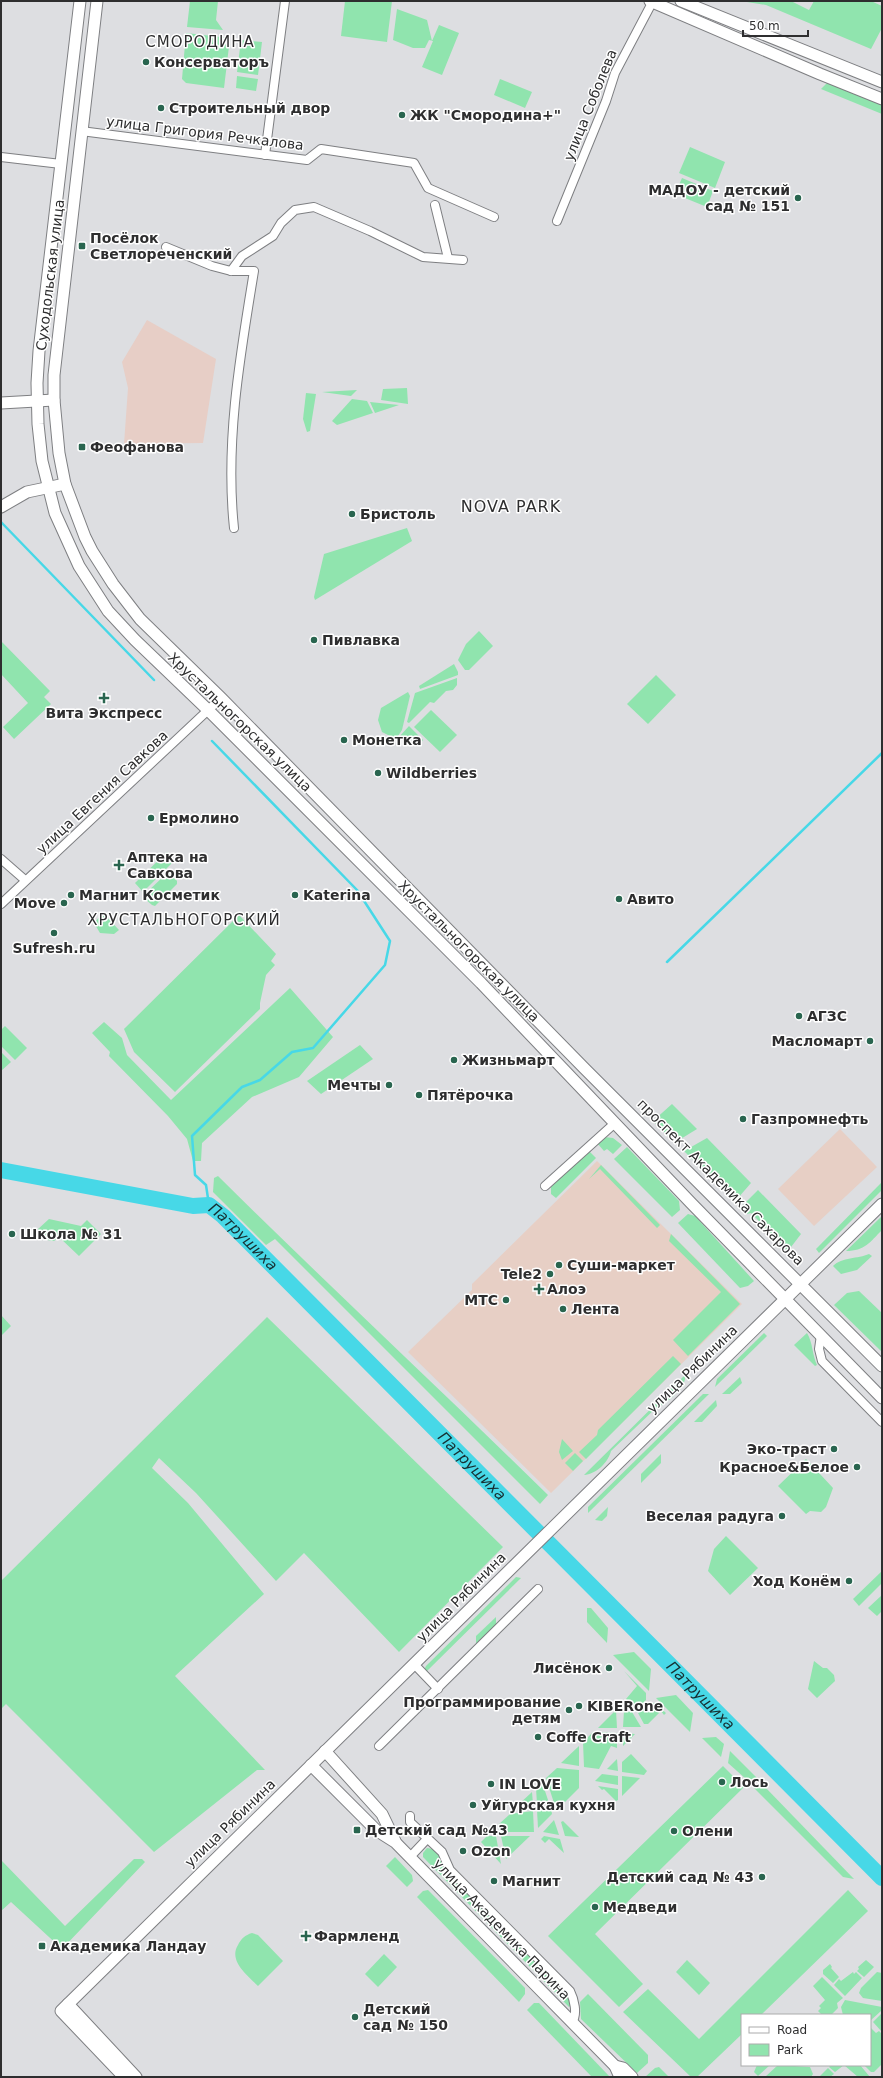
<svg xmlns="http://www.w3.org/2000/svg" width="883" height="2078" viewBox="0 0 883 2078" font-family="'DejaVu Sans',sans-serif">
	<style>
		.commercial { fill: #e7cfc5 }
		.industrial { fill: #e7cec6 }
		.green { fill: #90e4ae }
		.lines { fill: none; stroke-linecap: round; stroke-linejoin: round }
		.stream { stroke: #47d8e7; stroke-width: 2.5 }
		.river { stroke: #47d8e7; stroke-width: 16 }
		.street-casing { stroke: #7e7f82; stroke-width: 10 }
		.secondary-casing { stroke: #7e7f82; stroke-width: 13 }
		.street { stroke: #fff; stroke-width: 8 }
		.secondary { stroke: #fff; stroke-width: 11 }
		.poi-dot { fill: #29654f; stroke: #fff; stroke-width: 1.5 }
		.labels { text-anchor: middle; stroke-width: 3; stroke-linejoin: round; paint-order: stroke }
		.poi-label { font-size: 14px; font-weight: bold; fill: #2e2e2f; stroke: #fff; text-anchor: start }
		.street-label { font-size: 14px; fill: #2e2e2f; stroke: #fff }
		.neighbourhood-label { font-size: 15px; letter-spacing: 1px; fill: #2e2e2f; stroke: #fff }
		.water-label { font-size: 15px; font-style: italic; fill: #162e31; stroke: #fff }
		.quarter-label { font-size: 16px; letter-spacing: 1px; fill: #2e2e2f; stroke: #fff }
	</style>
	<rect width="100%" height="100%" fill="#dddee1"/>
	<g class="commercial">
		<polygon points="840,1129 877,1167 814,1226 778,1189"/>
		<polygon points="597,1161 742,1304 551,1493 408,1352 472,1290 472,1284"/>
	</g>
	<polygon class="industrial" points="147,320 216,359 203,443 124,444 128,388 122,362"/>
	<g class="green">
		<polygon points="190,1 218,1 216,20 223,30 187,27"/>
		<polygon points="345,1 392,1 387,42 341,36"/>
		<polygon points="748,1 791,1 809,10 814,1 871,1 882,6 882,28 871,49 766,5 747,2"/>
		<polygon points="397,9 427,20 432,41 439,25 459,33 442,75 422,67 433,41 429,40 425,48 413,48 393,40"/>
		<polygon points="186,33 230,38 224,88 186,83 182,79"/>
		<polygon points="241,40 262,42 258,75 237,72"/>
		<polygon points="237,76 258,79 256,91 236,88"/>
		<polygon points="500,79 532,92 525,108 494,95"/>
		<polygon points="828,82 882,102 882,114 821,89"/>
		<polygon points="690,147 725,162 715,188 679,173"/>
		<polygon points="682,178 713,191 707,207 675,194"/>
		<polygon points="407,388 408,404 381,400 383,389"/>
		<polygon points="357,390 351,396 322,392"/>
		<polygon points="306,393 316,394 310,431 307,432 303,419"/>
		<polygon points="352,399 367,401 373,413 337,425 332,421"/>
		<polygon points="370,402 399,405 375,413"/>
		<polygon points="407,528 412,541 315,600 314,597 324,554"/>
		<polygon points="479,631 493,646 469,670 465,670 458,660 466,644"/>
		<polygon points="1,641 50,691 44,697 51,704 14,739 3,727 28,703 1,674"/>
		<polygon points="454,664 458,672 458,675 420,689 419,686"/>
		<polygon points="656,675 676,695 648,724 627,704"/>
		<polygon points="457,678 457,685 453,690 446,691 434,703 430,702 409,723 407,722 415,693"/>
		<polygon points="408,692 410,696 402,730 396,739 382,732 378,720 381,708"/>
		<polygon points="431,710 457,735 440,752 414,727"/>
		<polygon points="409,726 423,740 421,743 413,738 399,737"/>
		<polygon points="167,852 174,861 143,892 135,883"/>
		<polygon points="170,873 177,881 177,884 155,906 152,905 144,898 144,895 166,874"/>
		<polygon points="103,913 119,930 114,934 100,933 94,923"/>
		<polygon points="239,915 276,954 271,961 275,965 266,975 260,1003 260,1009 175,1092 134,1052 124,1029"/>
		<polygon points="290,988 333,1037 299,1077 252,1097 202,1143 201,1161 193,1161 187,1139 168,1116 109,1056 110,1052 92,1033 104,1022 122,1038 127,1055 171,1100"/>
		<polygon points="5,1026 27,1048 15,1060 1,1046 1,1030"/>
		<polygon points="360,1045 373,1059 321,1094 307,1081"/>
		<polygon points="1,1052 11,1062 1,1071"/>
		<polygon points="672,1104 697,1129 679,1140 670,1138 653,1121"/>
		<polygon points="604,1137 613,1138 622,1145 613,1154 607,1149 604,1151 597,1143"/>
		<polygon points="707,1138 751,1183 738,1198 733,1200 684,1151"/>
		<polygon points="627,1147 679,1201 680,1210 672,1217 614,1159"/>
		<polygon points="588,1150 596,1158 556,1198 551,1194 551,1187"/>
		<polygon points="601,1165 660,1225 657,1228 600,1169 589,1179"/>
		<path d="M218,1176c109,108 221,212 330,319l-8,9 -265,-265 -9,6 -53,-53 1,-14z"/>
		<polygon points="882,1182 882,1190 819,1253 816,1249"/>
		<polygon points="758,1190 801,1234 788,1251 751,1213 747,1214 742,1208 744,1204"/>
		<polygon points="688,1214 695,1216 754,1281 748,1286 740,1288 678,1223"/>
		<path d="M882,1216v14c-12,12 -17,21 -36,21z"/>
		<polygon points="49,1219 81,1226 87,1220 101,1234 79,1256 59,1237 54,1241 47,1240 37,1230"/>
		<polygon points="671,1234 740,1304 688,1356 673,1340 721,1292 669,1241"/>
		<path d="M869,1254l3,2 -15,14 -16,4 -8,-8c9,-9 25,-7 36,-12z"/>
		<polygon points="859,1291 882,1313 882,1352 834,1305 847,1293"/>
		<polygon points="1,1315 11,1326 1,1336"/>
		<polygon points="267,1317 503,1547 399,1652 304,1553 276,1581 196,1493 159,1458 152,1468 188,1503 264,1594 175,1676 265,1770 257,1770 154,1852 6,1704 1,1709 1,1581"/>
		<polygon points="764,1333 767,1336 715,1387 717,1379"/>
		<path d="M807,1333c6,10 5,21 10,32l-2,1 -21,-21z"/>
		<polygon points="673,1356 681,1364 586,1459 579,1452 597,1435 598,1430"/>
		<path d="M685,1375c3,10 -19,30 -28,32l-46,44c-3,12 -15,23 -27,24z"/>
		<polygon points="740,1377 742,1383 730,1394 722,1394"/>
		<polygon points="703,1394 709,1394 588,1513 588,1507"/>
		<polygon points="716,1400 717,1406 702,1422 694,1422"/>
		<polygon points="562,1439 573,1451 562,1460 559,1452"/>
		<polygon points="575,1453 583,1461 573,1471 565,1463"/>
		<polygon points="661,1454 661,1463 641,1483 641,1474"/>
		<polygon points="806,1459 833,1488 826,1507 821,1512 810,1511 806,1514 778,1486"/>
		<polygon points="608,1507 607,1516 602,1521 595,1520"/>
		<polygon points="726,1536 758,1568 730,1595 708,1571 714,1549"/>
		<polygon points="882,1571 882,1583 859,1606 853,1599"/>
		<polygon points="516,1577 521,1578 426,1672 424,1670 426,1666"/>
		<polygon points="882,1595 882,1611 877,1616 868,1608"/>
		<polygon points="587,1608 591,1608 608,1628 607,1643 587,1622"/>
		<polygon points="496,1617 496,1626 476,1645 476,1636"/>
		<polygon points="634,1652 651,1669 649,1691 613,1655"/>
		<polygon points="814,1661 823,1668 827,1668 834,1675 835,1681 817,1698 808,1689"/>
		<polygon points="624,1671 646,1693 646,1700 636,1710 626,1699 637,1686"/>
		<polygon points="676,1695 693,1713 690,1732 656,1698"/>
		<polygon points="649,1703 655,1703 666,1713 664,1715 661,1711 648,1724 644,1724 638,1713"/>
		<polygon points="616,1710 617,1728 598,1728"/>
		<polygon points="624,1711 632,1712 641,1727 623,1727"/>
		<polygon points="593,1732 617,1733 617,1748 611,1746 599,1769 584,1767 583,1742"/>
		<polygon points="623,1733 635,1734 623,1746"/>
		<polygon points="716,1737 724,1744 721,1757 702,1738"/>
		<polygon points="579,1746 579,1766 561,1763"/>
		<polygon points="730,1751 758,1779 746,1779 728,1763"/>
		<polygon points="631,1754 647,1771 644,1775 622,1772 622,1762"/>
		<polygon points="617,1759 618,1771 607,1769"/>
		<polygon points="723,1766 744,1787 595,1934 643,1984 619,2007 548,1936"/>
		<polygon points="557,1768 579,1770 579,1788 565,1802 554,1803 546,1778"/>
		<polygon points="602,1774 618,1776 618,1785 595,1781"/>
		<polygon points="622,1776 640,1778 622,1796"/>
		<polygon points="542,1782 549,1803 537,1804 536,1788"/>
		<polygon points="598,1786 618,1789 618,1800 616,1801 604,1789 602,1790"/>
		<polygon points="752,1786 765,1787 854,1879 843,1877"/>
		<polygon points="532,1792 533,1804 518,1805"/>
		<polygon points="551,1808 552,1814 538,1828 537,1810"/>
		<polygon points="533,1811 534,1832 500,1832 498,1825 510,1814"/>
		<polygon points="554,1820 559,1835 543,1832"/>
		<polygon points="563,1821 579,1837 565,1836 561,1822"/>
		<polygon points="487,1836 496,1836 501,1864 481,1842"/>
		<polygon points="501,1836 530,1836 506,1859"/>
		<polygon points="544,1836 560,1839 564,1853 549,1839 545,1843 541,1839"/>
		<polygon points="427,1848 433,1849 440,1855 567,1993 571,2005 569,2007 423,1857 423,1853"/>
		<polygon points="395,1857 412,1875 413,1881 407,1887 386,1866"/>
		<polygon points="134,1859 142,1859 145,1862 62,1949 11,1902 1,1911 1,1860 65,1926"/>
		<polygon points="428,1890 525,1988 525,1994 519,2002 417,1897 423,1891"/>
		<polygon points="848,1890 868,1911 761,2015 742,2015 742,2034 697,2077 691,2077 623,2012 648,1989 699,2039"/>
		<path d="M252,1933l6,2 25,26 -25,25c-10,-10 -30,-25 -20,-41 3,-6 7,-10 14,-12z"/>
		<polygon points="384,1954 397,1967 378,1987 365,1974"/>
		<polygon points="687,1960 710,1983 699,1995 676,1972"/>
		<polygon points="866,1960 874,1967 864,1977 857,1971 859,1969 858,1967"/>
		<polygon points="830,1964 832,1967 831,1968 839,1977 833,1983 823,1974 823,1970"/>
		<polygon points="853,1972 854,1974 856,1972 862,1978 845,1996 834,1985 839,1979 841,1981"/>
		<polygon points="877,1972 882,1973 882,2001 863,1998 859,1993 861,1988"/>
		<polygon points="822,1977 843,1998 837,2003 838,2008 831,2015 822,2015 818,2011 821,2008 819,2006 825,2000 813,1986"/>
		<polygon points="588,1994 648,2055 648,2063 637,2073 581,2019 580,2002"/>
		<polygon points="845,2000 882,2007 881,2011 870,2021 870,2015 843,2015 841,2007"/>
		<polygon points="534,2003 539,2003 610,2077 592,2077 527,2010"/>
		<polygon points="882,2013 882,2032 873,2022"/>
		<polygon points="870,2027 876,2033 879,2031 882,2034 882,2064 874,2072 871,2072 864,2065 870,2065"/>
		<polygon points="757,2065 770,2065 758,2076 754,2072"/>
		<polygon points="778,2065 810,2067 813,2074 811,2077 765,2077"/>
		<polygon points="831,2065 860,2065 870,2077 858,2077 844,2065 835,2072 829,2067"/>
		<polygon points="659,2067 669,2077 645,2077 655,2068"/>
		<polygon points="828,2068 834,2074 830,2077 819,2077"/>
	</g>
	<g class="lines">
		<g class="stream">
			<polyline points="1,522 154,680"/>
			<polyline points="667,962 882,753"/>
			<polyline points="209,1205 206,1185 195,1175 192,1136 242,1087 260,1080 292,1052 313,1048 385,965 390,941 357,890 212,741"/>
		</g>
		<path class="river" id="s1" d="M1,1170l192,36 16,-1 14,11 659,662"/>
		<g class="street-casing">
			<g id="street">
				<polyline points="81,131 307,160 321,149 414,163 428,188 494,217"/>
				<polyline points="265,155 285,1"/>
				<polyline points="1,157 61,164"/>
				<polyline points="435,205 448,258"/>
				<polyline points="557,221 606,101 615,73 653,1"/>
				<path d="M166,247l46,19 19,5h23c-14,85 -29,171 -20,257"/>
				<polyline points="231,271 242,256 273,236 281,223 295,210 314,207 370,231 423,257 463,260"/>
				<polyline points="1,859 25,880"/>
				<polyline points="1,904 221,698"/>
				<polyline points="545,1186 615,1123"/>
				<polyline points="821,1335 819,1349 822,1361 882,1422"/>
				<polyline points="414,1664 438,1689"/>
				<polyline points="379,1746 538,1589"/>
				<path d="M410,1816v6l32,30 8,18 120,121c4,8 8,23 2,31"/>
				<polyline points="410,1857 427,1839"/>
			</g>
		</g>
		<g class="secondary-casing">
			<g id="secondary">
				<polyline points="80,1 39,351 37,383 38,424 42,461 55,513 79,566 108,611 135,640 209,711 481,983 692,1204 882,1398"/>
				<polyline points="97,1 54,375 54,400 59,453 65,484 85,537 92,551 113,584 140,619 221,698 585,1069 882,1366"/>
				<polyline points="650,1 820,74 882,99"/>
				<polyline points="681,1 882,82"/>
				<polyline points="1,403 54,400"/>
				<polyline points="1,507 27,492 65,484"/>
				<polyline points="325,1751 382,1814 395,1841"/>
				<polyline points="311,1765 376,1830 395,1842 615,2066 620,2077"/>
				<polyline points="68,2004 136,2077"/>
				<polyline points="615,2066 623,2068 632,2077"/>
				<polyline points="124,2077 61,2011 882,1204"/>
			</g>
		</g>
		<use href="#street" class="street"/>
		<use href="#secondary" class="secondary"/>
	</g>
	<g class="poi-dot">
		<circle cx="146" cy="62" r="4"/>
		<circle cx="161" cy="108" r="4"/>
		<circle cx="402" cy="115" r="4"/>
		<circle cx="798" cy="198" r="4"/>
		<rect x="78" y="242" width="8" height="8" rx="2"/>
		<rect x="78" y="443" width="8" height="8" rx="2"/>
		<circle cx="352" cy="514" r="4"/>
		<circle cx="314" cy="640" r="4"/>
		<path d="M102 692h4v4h4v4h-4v4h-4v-4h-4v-4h4z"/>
		<circle cx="344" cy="740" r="4"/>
		<circle cx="378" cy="773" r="4"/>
		<circle cx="151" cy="818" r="4"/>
		<path d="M117 859h4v4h4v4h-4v4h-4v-4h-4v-4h4z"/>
		<circle cx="71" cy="895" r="4"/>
		<circle cx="295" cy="895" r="4"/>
		<circle cx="619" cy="899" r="4"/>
		<circle cx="64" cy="903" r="4"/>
		<circle cx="54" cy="933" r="4"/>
		<circle cx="799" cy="1016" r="4"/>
		<circle cx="870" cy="1041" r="4"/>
		<circle cx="454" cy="1060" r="4"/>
		<circle cx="389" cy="1085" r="4"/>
		<circle cx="419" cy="1095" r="4"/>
		<circle cx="743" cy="1119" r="4"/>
		<circle cx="12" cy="1234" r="4"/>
		<circle cx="559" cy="1265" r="4"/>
		<circle cx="550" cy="1274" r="4"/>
		<path d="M537 1283h4v4h4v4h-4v4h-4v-4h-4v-4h4z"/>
		<circle cx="506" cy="1300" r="4"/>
		<circle cx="563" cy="1309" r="4"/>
		<circle cx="834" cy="1449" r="4"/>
		<circle cx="857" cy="1467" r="4"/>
		<circle cx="782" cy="1516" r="4"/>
		<circle cx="849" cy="1581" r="4"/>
		<circle cx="609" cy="1668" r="4"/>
		<circle cx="579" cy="1706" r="4"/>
		<circle cx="569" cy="1710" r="4"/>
		<circle cx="538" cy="1737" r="4"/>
		<circle cx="722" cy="1782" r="4"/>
		<circle cx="491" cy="1784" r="4"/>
		<circle cx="473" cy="1805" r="4"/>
		<rect x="353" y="1826" width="8" height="8" rx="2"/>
		<circle cx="674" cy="1831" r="4"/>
		<circle cx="463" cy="1851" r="4"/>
		<circle cx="762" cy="1877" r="4"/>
		<circle cx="494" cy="1881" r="4"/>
		<circle cx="595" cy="1907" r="4"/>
		<path d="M304 1930h4v4h4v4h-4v4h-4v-4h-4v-4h4z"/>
		<rect x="38" y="1942" width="8" height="8" rx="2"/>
		<circle cx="355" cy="2017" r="4"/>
	</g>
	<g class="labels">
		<g class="poi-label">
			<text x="154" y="67">Консерваторъ</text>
			<text x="169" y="113">Строительный двор</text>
			<text x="410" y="120">ЖК "Смородина+"</text>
			<text x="790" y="195" text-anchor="end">МАДОУ - детский<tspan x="790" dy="16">сад № 151</tspan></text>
			<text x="90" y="243">Посёлок<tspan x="90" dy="16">Светлореченский</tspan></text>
			<text x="90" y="452">Феофанова</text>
			<text x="360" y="519">Бристоль</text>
			<text x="322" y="645">Пивлавка</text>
			<text x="104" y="718" text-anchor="middle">Вита Экспресс</text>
			<text x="352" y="745">Монетка</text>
			<text x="386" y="778">Wildberries</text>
			<text x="159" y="823">Ермолино</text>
			<text x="127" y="862">Аптека на<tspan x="127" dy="16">Савкова</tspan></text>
			<text x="79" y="900">Магнит Косметик</text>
			<text x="303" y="900">Katerina</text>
			<text x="627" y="904">Авито</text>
			<text x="56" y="908" text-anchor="end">Move</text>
			<text x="54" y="953" text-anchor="middle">Sufresh.ru</text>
			<text x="807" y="1021">АГЗС</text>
			<text x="862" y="1046" text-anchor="end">Масломарт</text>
			<text x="462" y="1065">Жизньмарт</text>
			<text x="381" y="1090" text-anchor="end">Мечты</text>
			<text x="427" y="1100">Пятёрочка</text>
			<text x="751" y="1124">Газпромнефть</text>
			<text x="20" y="1239">Школа № 31</text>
			<text x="567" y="1270">Суши-маркет</text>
			<text x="542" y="1279" text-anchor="end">Tele2</text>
			<text x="547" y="1294">Алоэ</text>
			<text x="498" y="1305" text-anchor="end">МТС</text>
			<text x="571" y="1314">Лента</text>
			<text x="826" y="1454" text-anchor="end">Эко-траст</text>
			<text x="849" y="1472" text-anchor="end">Красное&amp;Белое</text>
			<text x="774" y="1521" text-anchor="end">Веселая радуга</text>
			<text x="841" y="1586" text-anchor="end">Ход Конём</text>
			<text x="601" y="1673" text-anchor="end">Лисёнок</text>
			<text x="561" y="1707" text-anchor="end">Программирование<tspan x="561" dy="16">детям</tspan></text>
			<text x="587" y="1711">KIBERone</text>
			<text x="546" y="1742">Coffe Craft</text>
			<text x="730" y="1787">Лось</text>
			<text x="499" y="1789">IN LOVE</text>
			<text x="481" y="1810">Уйгурская кухня</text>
			<text x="365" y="1835">Детский сад №43</text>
			<text x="682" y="1836">Олени</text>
			<text x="471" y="1856">Ozon</text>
			<text x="754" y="1882" text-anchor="end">Детский сад № 43</text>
			<text x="502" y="1886">Магнит</text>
			<text x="603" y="1912">Медведи</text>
			<text x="314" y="1941">Фармленд</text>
			<text x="50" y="1951">Академика Ландау</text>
			<text x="363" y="2014">Детский<tspan x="363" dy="16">сад № 150</tspan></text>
		</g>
		<g class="street-label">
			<text transform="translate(590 105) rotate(-68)" y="5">улица Соболева</text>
			<text transform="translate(205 133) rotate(7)" y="5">улица Григория Речкалова</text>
			<text transform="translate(50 275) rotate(-83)" y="5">Суходольская улица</text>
			<text transform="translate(240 722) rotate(44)" y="5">Хрустальногорская улица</text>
			<text transform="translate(102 792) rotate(-43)" y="5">улица Евгения Савкова</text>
			<text transform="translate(469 951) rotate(45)" y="5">Хрустальногорская улица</text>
			<text transform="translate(721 1182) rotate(45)" y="5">проспект Академика Сахарова</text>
			<text transform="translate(692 1369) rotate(-44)" y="5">улица Рябинина</text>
			<text transform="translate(461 1597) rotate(-45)" y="5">улица Рябинина</text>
			<text transform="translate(230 1823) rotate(-44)" y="5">улица Рябинина</text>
			<text transform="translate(502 1929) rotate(46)" y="5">улица Академика Парина</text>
		</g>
		<g class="neighbourhood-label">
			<text x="200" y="47">СМОРОДИНА</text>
			<text x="184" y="925">ХРУСТАЛЬНОГОРСКИЙ</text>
		</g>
		<g class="water-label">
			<text dy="5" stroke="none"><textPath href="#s1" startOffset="258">Патрушиха</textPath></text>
			<text dy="5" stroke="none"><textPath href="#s1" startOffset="582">Патрушиха</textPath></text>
			<text dy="5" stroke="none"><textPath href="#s1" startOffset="906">Патрушиха</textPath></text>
		</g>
		<g class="quarter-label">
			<text x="511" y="512">NOVA PARK</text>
		</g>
	</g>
	<rect width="883" height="2078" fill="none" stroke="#2e2e2f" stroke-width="4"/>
	<rect x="741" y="2014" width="130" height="52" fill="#ffffff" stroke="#ababac"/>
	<rect x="749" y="2027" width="20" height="6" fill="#ffffff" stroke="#ababac"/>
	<text x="777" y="2034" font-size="12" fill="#2e2e2f">Road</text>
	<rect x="749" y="2044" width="20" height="12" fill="#90e4ae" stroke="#ababac"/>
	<text x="777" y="2054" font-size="12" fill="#2e2e2f">Park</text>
	<path d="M743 30v6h65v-6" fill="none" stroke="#2e2e2f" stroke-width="2"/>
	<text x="749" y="30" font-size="12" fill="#2e2e2f" stroke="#ffffff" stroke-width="3" paint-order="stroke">50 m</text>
</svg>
